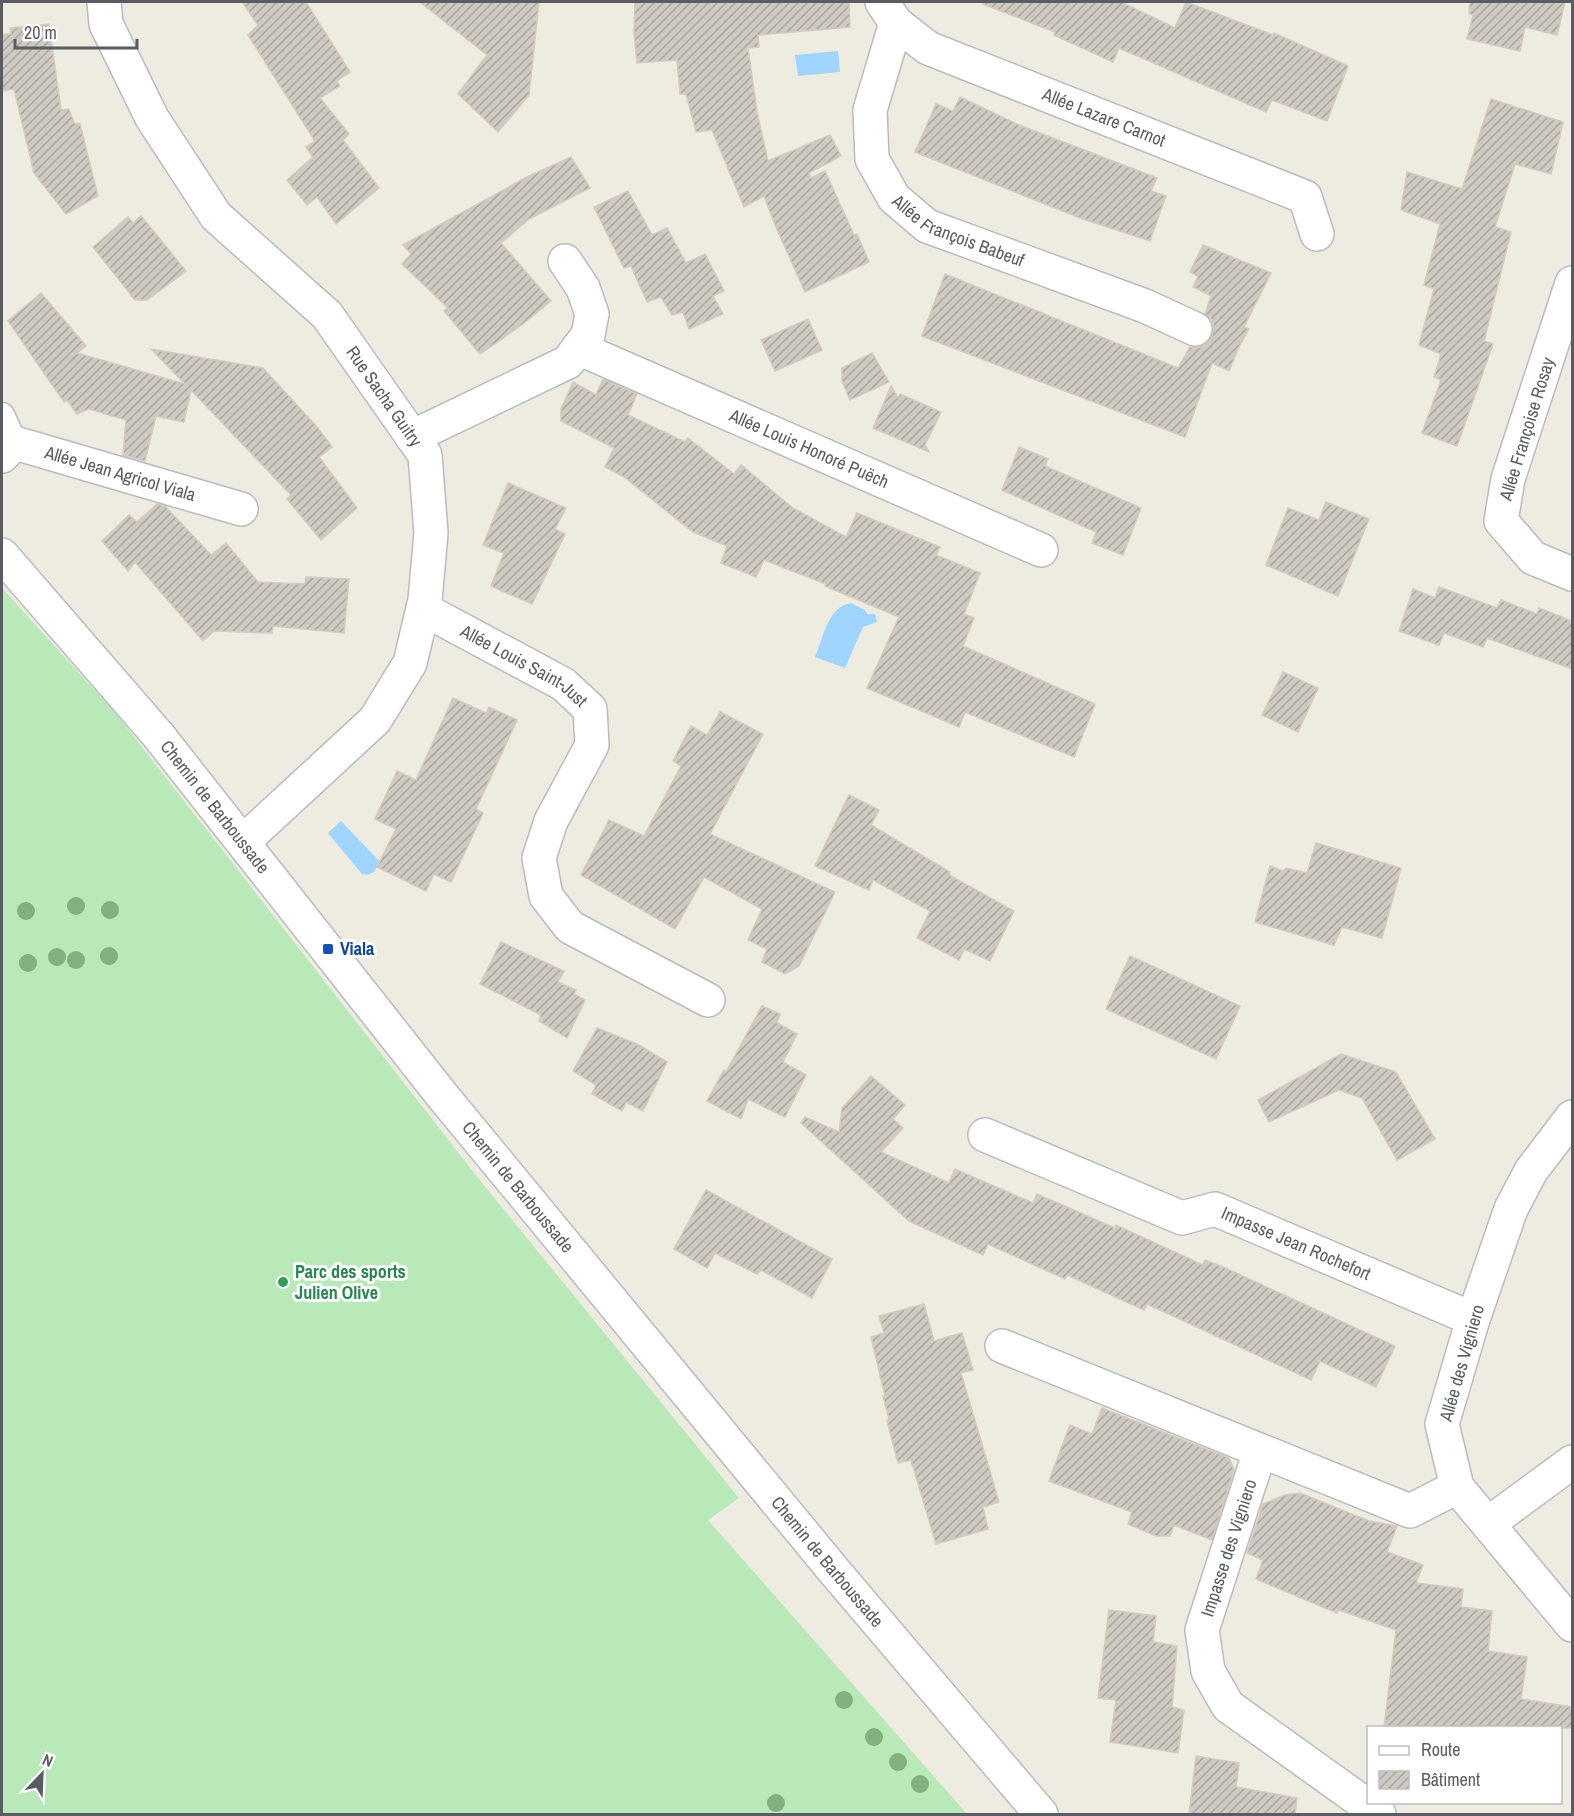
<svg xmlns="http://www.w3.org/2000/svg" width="1574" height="1816" viewBox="0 0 1574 1816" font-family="'Archivo Narrow',sans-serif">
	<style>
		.pitch { fill: #b9e9b9 }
		.water { fill: #9fd5ff }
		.building { fill: url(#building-hatch); stroke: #d3ccbe; stroke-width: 1.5 }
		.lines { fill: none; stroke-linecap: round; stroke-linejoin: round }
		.service-casing { stroke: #b8bbc1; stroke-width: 27 }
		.minor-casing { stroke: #b8bbc1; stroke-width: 36 }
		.service { stroke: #fff; stroke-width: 24 }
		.minor { stroke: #fff; stroke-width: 33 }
		.tree { fill: #82b17e }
		.transit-dot { fill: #1a4fb4; stroke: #fff; stroke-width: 2 }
		.leisure-dot { fill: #2e9e5b; stroke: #fff; stroke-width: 2 }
		.labels { text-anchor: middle; stroke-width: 6; stroke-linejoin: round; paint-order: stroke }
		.street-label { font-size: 18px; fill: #595d63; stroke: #fff }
		.transit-label { font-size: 18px; font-weight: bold; fill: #164399; stroke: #fff; text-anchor: start }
		.leisure-label { font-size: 18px; font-weight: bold; fill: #27864d; stroke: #fff; text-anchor: start }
	</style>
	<defs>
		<pattern id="building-hatch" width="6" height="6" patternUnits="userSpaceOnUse" patternTransform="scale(1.5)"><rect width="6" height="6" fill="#cec9c1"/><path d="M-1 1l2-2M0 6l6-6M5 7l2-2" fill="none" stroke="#aaa6a0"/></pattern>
	</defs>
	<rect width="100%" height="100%" fill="#eeebe0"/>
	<polygon class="pitch" points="2,588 117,715 478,1178 739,1498 708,1520 967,1814 2,1814"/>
	<g class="water">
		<polygon points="838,51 840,72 798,76 795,55"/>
		<path d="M851,603l14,7 2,4h8l2,8 -14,5 -18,41 -30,-11c8,-18 13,-51 36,-54z"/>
		<polygon points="341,821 380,862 374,872 367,875 362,874 328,833"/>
	</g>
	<g class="building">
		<polygon points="242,2 306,2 350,72 337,81 340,86 320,98 349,134 343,140 379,188 336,224 317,197 307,205 287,180 313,157 306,147 315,141 248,35 258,25"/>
		<polygon points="420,2 539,2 529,95 498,132 458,94 487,55"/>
		<polygon points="635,2 849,2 850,27 758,35 759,47 748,48 757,112 768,161 830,135 841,156 809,173 811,178 825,171 854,235 857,234 869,262 805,292 775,225 764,196 744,207 712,130 696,132 686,94 680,94 677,60 637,63 634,32"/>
		<polygon points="984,2 1121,2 1175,28 1186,2 1273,35 1274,33 1348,66 1327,121 1272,100 1266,112 1119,48 1113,62 1054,35 1055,32 983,4"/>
		<polygon points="1470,2 1565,2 1557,35 1525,27 1520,51 1467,39 1473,15 1469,14"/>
		<polygon points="49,24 61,110 69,109 74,123 80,124 98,196 66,214 34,173 14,89 2,91 2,34 11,34 10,28"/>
		<polygon points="960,97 1019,125 1157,178 1151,191 1166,196 1150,241 1080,218 915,152 936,104 953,111"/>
		<polygon points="1491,99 1563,122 1551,174 1515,164 1495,227 1511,232 1484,341 1493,344 1457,446 1422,433 1441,380 1434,377 1441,354 1419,345 1434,289 1424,285 1440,224 1401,210 1407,172 1462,189"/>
		<polygon points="571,157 590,188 529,219 501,243 551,301 523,324 480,354 444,311 448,308 402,264 411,254 403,245 527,177"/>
		<polygon points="628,191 652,235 667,228 686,263 705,254 724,291 713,296 723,314 689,329 683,312 672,315 661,297 647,302 631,266 624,268 594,207"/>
		<polygon points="141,216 186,271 147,300 135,300 93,247 128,217 133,223"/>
		<polygon points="1203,245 1271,273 1244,327 1249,329 1239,347 1229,371 1212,363 1185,437 922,336 945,274 1178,368 1190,347 1197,348 1205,345 1212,336 1214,327 1211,319 1205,314 1211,296 1193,287 1198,276 1190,272"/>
		<polygon points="41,293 86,346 77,353 185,384 151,349 263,368 318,428 332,447 319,457 357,508 321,540 287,499 291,495 191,390 184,422 156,416 145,461 123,455 126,420 89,409 77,414 67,400 64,402 8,321"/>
		<polygon points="808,319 822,350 775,371 761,340"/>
		<polygon points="872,353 889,382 850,400 842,381 842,368"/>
		<polygon points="603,379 637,394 628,415 685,442 688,438 734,474 741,465 793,508 846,537 857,513 940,547 936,555 980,573 964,614 974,618 963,646 1095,704 1074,757 965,712 959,727 867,688 899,617 825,586 826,584 764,560 756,577 721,563 727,546 693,532 624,477 605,467 614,448 561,421 561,409 573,382 596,395"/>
		<polygon points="891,386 898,398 900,394 941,412 925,445 929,452 873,428"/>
		<polygon points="1019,447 1048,459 1045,466 1141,508 1123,555 1092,543 1096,532 1002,490"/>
		<polygon points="508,483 566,508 555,529 565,534 532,604 491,586 504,553 483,545"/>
		<polygon points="1326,502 1369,519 1338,596 1266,565 1288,508 1319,520"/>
		<polygon points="157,504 165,506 211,555 226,543 258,582 305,584 306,577 349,579 344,633 273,626 272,633 214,631 203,641 135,562 128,571 102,541 129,515 137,522"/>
		<polygon points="1439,587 1497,608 1501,600 1537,614 1539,608 1572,621 1572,669 1487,638 1483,647 1444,633 1439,645 1399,631 1413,589 1435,598"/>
		<polygon points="1283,672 1318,688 1298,732 1262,715"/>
		<polygon points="453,698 486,713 489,707 517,720 476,809 483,813 451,882 434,874 426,891 377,867 396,829 375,819 397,771 416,780"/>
		<polygon points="720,712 763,734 710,834 835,892 799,966 785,974 762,962 767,949 748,940 762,909 704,877 675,929 581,875 609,820 644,836 681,766 673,761 691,726 707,735"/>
		<polygon points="849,795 879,810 871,825 950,872 949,875 1014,911 990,961 964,949 959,960 917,938 930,911 873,880 869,890 815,866"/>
		<polygon points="1316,843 1401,868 1382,938 1342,927 1334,945 1255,922 1270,866 1283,871 1286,868 1307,873"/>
		<polygon points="501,942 564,971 558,982 576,990 574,994 585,1000 567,1038 539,1021 541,1015 480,984"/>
		<polygon points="1130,956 1240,1006 1216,1059 1106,1009"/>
		<polygon points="762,1006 780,1014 777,1023 797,1034 783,1062 806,1075 785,1117 748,1099 741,1119 707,1101 724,1070 726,1072"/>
		<polygon points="597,1028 639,1045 667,1062 643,1111 626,1102 622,1111 592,1094 596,1085 573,1071"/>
		<polygon points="1341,1054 1396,1072 1435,1139 1397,1160 1362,1098 1339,1090 1269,1122 1258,1100"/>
		<polygon points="871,1076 905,1105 893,1119 903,1128 881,1152 949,1183 955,1169 1033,1203 1037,1194 1115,1228 1116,1225 1203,1265 1205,1260 1223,1267 1395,1346 1376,1387 1320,1361 1311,1380 1147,1304 1144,1310 1067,1275 1065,1279 988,1244 983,1255 909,1221 801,1123 805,1117 839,1132 842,1108"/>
		<polygon points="706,1190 832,1259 812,1298 761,1270 757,1274 715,1253 707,1268 674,1249"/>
		<polygon points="924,1304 934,1341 962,1333 973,1370 961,1373 999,1502 983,1507 988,1529 936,1544 911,1460 898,1463 887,1421 889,1419 883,1396 885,1396 871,1337 884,1333 879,1316"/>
		<polygon points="1102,1408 1229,1458 1234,1470 1212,1540 1174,1525 1170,1536 1156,1536 1128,1524 1132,1512 1049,1481 1070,1425 1092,1434"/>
		<polygon points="1300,1493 1369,1521 1397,1526 1387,1552 1423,1565 1416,1583 1463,1589 1461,1607 1492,1611 1488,1651 1527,1657 1521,1699 1572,1707 1572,1728 1384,1728 1396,1630 1339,1610 1337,1613 1256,1579 1263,1560 1247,1553 1263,1504 1285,1495"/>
		<polygon points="1109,1610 1156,1616 1153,1642 1177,1646 1172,1707 1184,1710 1178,1753 1110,1742 1116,1700 1098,1698"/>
		<polygon points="1196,1756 1239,1763 1236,1787 1297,1798 1295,1815 1189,1815"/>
	</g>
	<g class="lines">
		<g class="service-casing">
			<polyline id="service" points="2,415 15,443"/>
		</g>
		<g class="minor-casing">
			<g id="minor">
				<path id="s1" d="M104,2l2,22 46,94 64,98 111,99 98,140 6,78 -6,67 -15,63 -35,57 -132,122"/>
				<path id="s2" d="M882,2l14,21 32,25 377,149 12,37"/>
				<path id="s3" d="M896,23l-26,87 2,49 22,39 33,28 218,80 50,23"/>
				<polyline points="1572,283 1508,479 1501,521 1533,558 1572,574"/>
				<path id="s4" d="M578,348l463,202"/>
				<polyline points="412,437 568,362 588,335 592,314 583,288 565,261"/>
				<path id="s5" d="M2,456l13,-13 226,66"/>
				<path id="s6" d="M2,555l156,180 283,359 394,478 206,242"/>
				<path id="s7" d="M423,609l140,75 27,25 2,36 -41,76 -12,37 7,38 24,31 138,73"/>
				<polyline points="1572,1117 1531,1171 1511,1209 1473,1319 1442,1424 1457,1487 1572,1625"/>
				<path id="s8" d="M985,1135l197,83 33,-9 258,110"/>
				<polyline points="1002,1346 1410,1511 1457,1487"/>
				<polyline points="1260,1451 1202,1630 1208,1671 1228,1706 1379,1814"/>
				<polyline points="1489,1523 1572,1462"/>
			</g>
		</g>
		<use href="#service" class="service"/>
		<use href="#minor" class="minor"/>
	</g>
	<g class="tree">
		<circle cx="76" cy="906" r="9"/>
		<circle cx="110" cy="910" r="9"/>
		<circle cx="26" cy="911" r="9"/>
		<circle cx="109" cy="956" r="9"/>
		<circle cx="57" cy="957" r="9"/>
		<circle cx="76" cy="960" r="9"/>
		<circle cx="28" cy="963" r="9"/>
		<circle cx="844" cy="1700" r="9"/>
		<circle cx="874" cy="1737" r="9"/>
		<circle cx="898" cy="1762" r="9"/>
		<circle cx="920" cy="1784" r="9"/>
		<circle cx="776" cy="1803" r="9"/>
	</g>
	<rect class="transit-dot" x="322" y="943" width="12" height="12" rx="3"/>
	<circle class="leisure-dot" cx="283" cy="1282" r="6"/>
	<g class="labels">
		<g class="street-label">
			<text dy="6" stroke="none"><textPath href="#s2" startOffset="255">Allée Lazare Carnot</textPath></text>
			<text dy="6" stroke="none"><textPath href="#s3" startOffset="258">Allée François Babeuf</textPath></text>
			<text dy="6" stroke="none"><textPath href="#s1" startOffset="492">Rue Sacha Guitry</textPath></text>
			<text transform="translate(1527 429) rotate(-73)" y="6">Allée Françoise Rosay</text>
			<text dy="6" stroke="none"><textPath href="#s4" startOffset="252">Allée Louis Honoré Puëch</textPath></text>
			<text dy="6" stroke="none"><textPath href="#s5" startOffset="128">Allée Jean Agricol Viala</textPath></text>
			<text dy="6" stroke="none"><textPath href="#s7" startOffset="116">Allée Louis Saint-Just</textPath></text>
			<text dy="6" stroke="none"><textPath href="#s6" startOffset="330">Chemin de Barboussade</textPath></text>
			<text dy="6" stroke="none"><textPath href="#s6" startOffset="816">Chemin de Barboussade</textPath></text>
			<text dy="6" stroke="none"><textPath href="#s8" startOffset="336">Impasse Jean Rochefort</textPath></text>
			<text transform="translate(1462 1363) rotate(-74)" y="6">Allée des Vigniero</text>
			<text transform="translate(1229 1548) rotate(-72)" y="6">Impasse des Vigniero</text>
			<text dy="6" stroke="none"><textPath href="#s6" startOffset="1302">Chemin de Barboussade</textPath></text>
		</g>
		<g class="transit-label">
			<text x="340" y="955">Viala</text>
		</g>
		<g class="leisure-label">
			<text x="295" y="1278">Parc des sports<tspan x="295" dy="21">Julien Olive</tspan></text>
		</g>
	</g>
	<rect width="1574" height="1816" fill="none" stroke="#595d63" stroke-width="6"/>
	<rect x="1367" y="1726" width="195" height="78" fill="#ffffff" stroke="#bdbec1" stroke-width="1.5"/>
	<rect x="1379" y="1746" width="30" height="9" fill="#ffffff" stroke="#bdbec1" stroke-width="1.5"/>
	<text x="1421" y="1756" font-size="18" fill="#595d63">Route</text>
	<rect x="1379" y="1771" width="30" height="18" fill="url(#building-hatch)" stroke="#bdbec1" stroke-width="1.5"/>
	<text x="1421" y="1786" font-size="18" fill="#595d63">Bâtiment</text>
	<g transform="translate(42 1774) rotate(23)" stroke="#ffffff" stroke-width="4.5" paint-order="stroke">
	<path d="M0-4.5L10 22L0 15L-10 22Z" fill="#595d63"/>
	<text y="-9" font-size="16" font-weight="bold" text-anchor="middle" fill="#595d63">N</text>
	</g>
	<path d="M15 39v9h122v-9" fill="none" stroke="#595d63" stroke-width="3"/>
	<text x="24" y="39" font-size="18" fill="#595d63" stroke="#ffffff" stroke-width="4.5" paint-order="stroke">20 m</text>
</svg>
